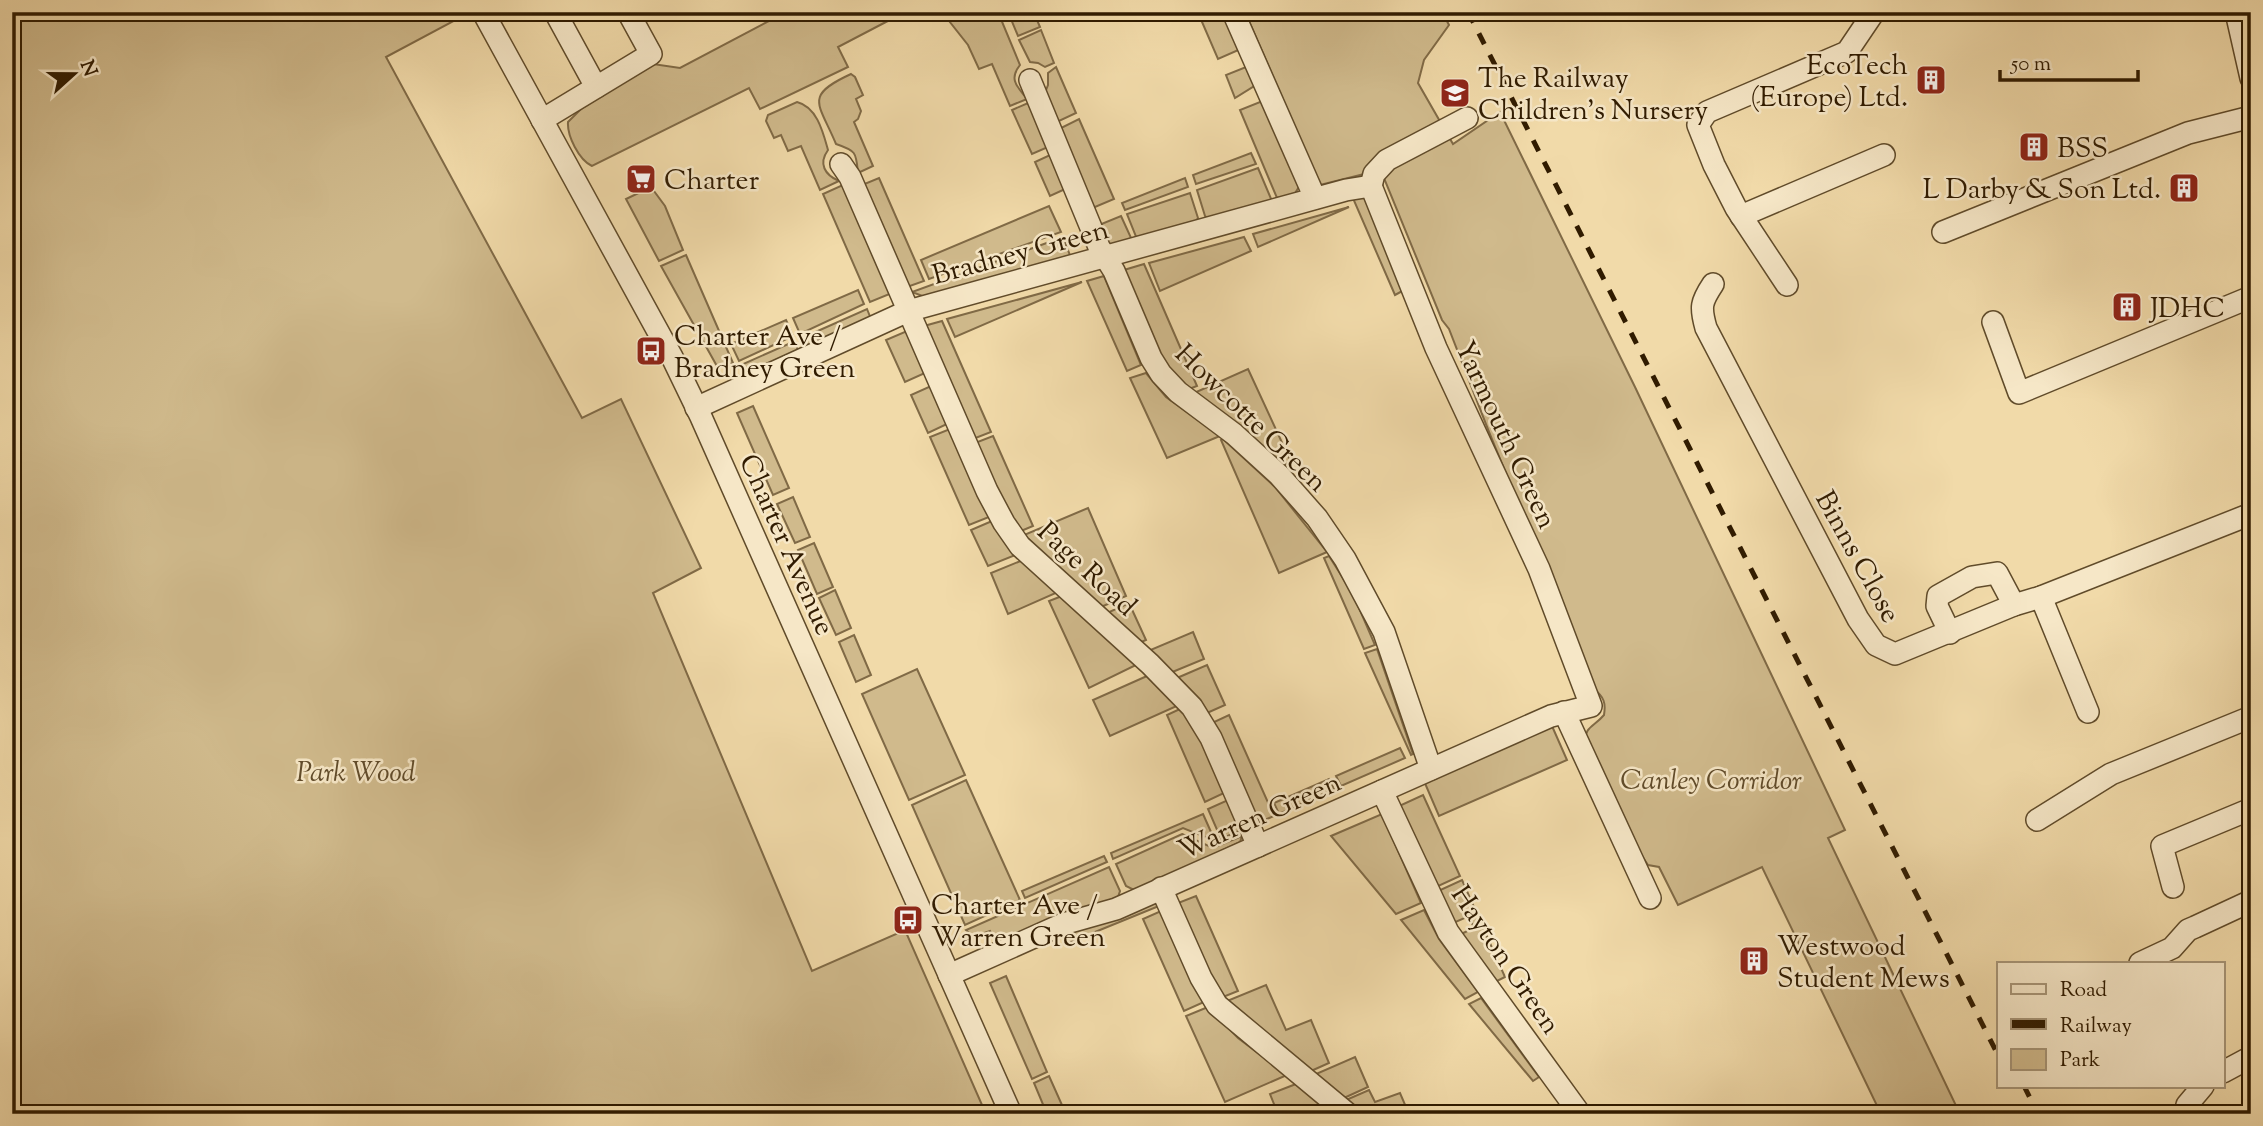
<svg xmlns="http://www.w3.org/2000/svg" width="2263" height="1126" viewBox="0 0 2263 1126" font-family="'Sorts Mill Goudy',serif">
	<style>
		.green { fill: #d0ba8c; stroke: #806a46; stroke-width: 2 }
		.lines { fill: none; stroke-linecap: round; stroke-linejoin: round }
		.minor-casing { stroke: #604b2a; stroke-width: 24 }
		.minor { stroke: #f6e7c7; stroke-width: 21 }
		.rail { stroke: #301b00; stroke-width: 5; stroke-dasharray: 12 12; stroke-linecap: butt }
		.labels { text-anchor: middle; stroke-width: 5; stroke-linejoin: round; paint-order: stroke }
		.poi-label { font-size: 28px; fill: #301b00; stroke: #f6e7c7; text-anchor: start }
		.street-label { font-size: 28px; fill: #301b00; stroke: #f6e7c7 }
		.park-label { font-size: 28px; font-style: italic; fill: #604b2a; stroke: #f6e7c7 }
	</style>
	<rect width="100%" height="100%" fill="#f1daa9"/>
	<filter id="stains"><feTurbulence type="fractalNoise" baseFrequency=".00286" numOctaves="4"/><feColorMatrix values="0 0 0 0 .2 0 0 0 0 .09 0 0 0 0 .02 0 0 0 .5 -.17"/></filter>
	<radialGradient id="worn" r=".72"><stop offset=".6" stop-color="#630" stop-opacity="0"/><stop offset="1" stop-color="#630" stop-opacity=".3"/></radialGradient>
	<g class="green">
		<polygon points="12,12 463,12 465,15 386,57 582,418 621,399 701,568 653,593 812,971 905,930 986,1114 12,1114"/>
		<path d="M786,12h119l-67,35 10,20 -88,42 -11,-21 -157,78c-13,-6 -25,-30 -24,-44l13,-13 72,-45 27,4z"/>
		<path d="M942,12h56l22,53c-12,15 -2,22 7,34l-17,7 -18,-42 -13,5 -11,-24z"/>
		<polygon points="1008,12 1038,12 1040,18 1037,20 1040,27 1018,36"/>
		<polygon points="1206,12 1225,12 1243,48 1218,59 1199,15"/>
		<path d="M1245,12h197l7,13 -25,35 -6,23 35,61 47,-32 135,275 210,443 -17,8 132,276h-79l-119,-247 -84,38 -19,-38 -11,-2 -16,-24 -47,-97c0,-19 8,-16 19,-29 2,-12 0,-18 -10,-26l-105,-257 -40,-103 -7,-9 -58,-142 -16,-5 -48,12z"/>
		<polygon points="1041,30 1054,63 1045,67 1038,63 1030,62 1019,40"/>
		<polygon points="1251,65 1259,83 1235,98 1226,75"/>
		<polygon points="1056,67 1076,113 1059,121 1054,120 1044,95 1048,85 1048,73"/>
		<path d="M851,74l4,3 8,18 -7,4 5,12 -3,8 -4,3 19,44 -15,7c-2,-20 -1,-22 -22,-29 -17,-41 -33,-48 15,-70z"/>
		<polygon points="1265,100 1300,185 1294,195 1277,198 1240,110"/>
		<path d="M797,102c20,5 26,30 31,48 -10,14 -3,25 11,31l-19,9 -19,-44 -13,5 -7,-16 -7,3 -8,-17 2,-6z"/>
		<polygon points="1028,103 1048,147 1032,154 1012,110"/>
		<polygon points="1079,119 1114,199 1095,207 1091,207 1061,128"/>
		<polygon points="1251,153 1256,164 1196,184 1193,175"/>
		<polygon points="1050,155 1064,185 1063,190 1050,196 1035,162"/>
		<polygon points="1258,168 1272,201 1209,219 1205,216 1197,190"/>
		<polygon points="879,178 924,281 907,287 862,185"/>
		<polygon points="1185,178 1188,187 1125,210 1122,203"/>
		<polygon points="845,184 892,293 870,302 823,194"/>
		<polygon points="651,187 665,206 683,250 659,261 626,199"/>
		<polygon points="1190,193 1198,218 1195,223 1137,239 1127,214"/>
		<polygon points="1352,196 1364,197 1406,289 1395,295"/>
		<polygon points="1049,206 1061,232 929,279 921,260"/>
		<polygon points="1349,207 1258,247 1253,234"/>
		<polygon points="1121,216 1132,240 1111,245 1108,243 1099,225"/>
		<polygon points="1063,237 1071,258 925,297 912,292"/>
		<polygon points="1244,237 1251,251 1160,291 1149,263"/>
		<polygon points="686,255 733,363 718,368 661,266"/>
		<polygon points="1144,264 1197,386 1189,389 1166,367 1124,270"/>
		<polygon points="1104,276 1141,365 1127,371 1087,281"/>
		<polygon points="1082,282 955,337 947,319"/>
		<polygon points="858,290 864,304 800,334 793,318"/>
		<polygon points="867,309 871,319 808,346 802,338"/>
		<polygon points="786,320 793,336 739,361 731,344"/>
		<polygon points="942,321 991,432 973,439 924,326"/>
		<polygon points="907,331 925,373 905,382 886,340"/>
		<polygon points="795,341 798,351 748,372 744,372 741,365"/>
		<polygon points="1248,369 1291,462 1283,465 1194,393"/>
		<polygon points="1146,373 1166,397 1220,436 1167,458 1130,378"/>
		<polygon points="931,386 947,424 928,433 911,395"/>
		<polygon points="753,406 789,488 773,495 737,413"/>
		<polygon points="950,429 989,517 969,525 930,437"/>
		<polygon points="993,436 1033,526 1021,531 1014,524 975,443"/>
		<polygon points="1223,439 1275,487 1327,552 1279,573 1221,440"/>
		<polygon points="793,497 810,537 795,543 777,504"/>
		<polygon points="1088,508 1126,596 1101,607 1024,535"/>
		<polygon points="992,521 1018,554 988,566 971,530"/>
		<polygon points="814,543 833,587 817,594 798,550"/>
		<polygon points="1329,556 1353,594 1375,645 1364,649 1324,558"/>
		<polygon points="1023,560 1058,592 1008,614 991,573"/>
		<polygon points="835,590 851,628 836,635 819,598"/>
		<polygon points="1062,596 1136,665 1089,688 1049,601"/>
		<polygon points="1129,603 1146,640 1139,643 1107,613"/>
		<polygon points="1193,632 1204,659 1170,673 1148,651"/>
		<polygon points="854,635 871,675 856,682 839,642"/>
		<polygon points="1377,649 1413,754 1411,755 1365,653"/>
		<polygon points="1207,665 1225,705 1207,713 1177,678"/>
		<polygon points="917,669 965,775 909,800 862,694"/>
		<polygon points="1147,676 1179,705 1110,736 1093,700"/>
		<polygon points="1182,708 1197,730 1224,793 1205,802 1167,715"/>
		<polygon points="1229,715 1274,816 1257,823 1212,723"/>
		<polygon points="1552,726 1567,760 1439,816 1424,781"/>
		<polygon points="1400,748 1405,758 1341,786 1336,776"/>
		<polygon points="1329,779 1334,789 1279,814 1274,803"/>
		<polygon points="966,780 1020,900 965,925 912,805"/>
		<polygon points="1423,795 1460,876 1434,888 1397,807"/>
		<polygon points="1228,800 1241,830 1221,839 1208,809"/>
		<polygon points="1203,814 1215,841 1183,828 1113,859 1111,853"/>
		<polygon points="1382,814 1421,903 1396,914 1331,836"/>
		<polygon points="1182,834 1213,848 1242,836 1240,842 1136,891 1126,886 1116,864"/>
		<polygon points="1104,856 1107,862 1025,898 1022,891"/>
		<polygon points="1109,867 1120,891 1118,897 1000,942 996,940 990,931 973,937 966,930"/>
		<polygon points="1462,880 1505,977 1493,983 1459,935 1474,928 1469,916 1451,924 1436,892"/>
		<polygon points="1196,896 1238,991 1223,997 1212,978 1178,903"/>
		<polygon points="1155,903 1159,906 1068,943 1067,934"/>
		<polygon points="1424,910 1439,939 1478,992 1465,999 1401,920"/>
		<polygon points="1161,911 1204,1002 1184,1011 1143,919"/>
		<polygon points="1006,976 1047,1072 1032,1079 990,983"/>
		<polygon points="1266,985 1286,1030 1311,1020 1329,1063 1311,1071 1227,1001"/>
		<polygon points="1481,998 1539,1077 1533,1081 1469,1004"/>
		<polygon points="1208,1007 1238,1038 1287,1075 1225,1102 1186,1016"/>
		<polygon points="1355,1057 1368,1087 1344,1098 1316,1074"/>
		<polygon points="1049,1076 1066,1114 1047,1114 1034,1083"/>
		<polygon points="1296,1084 1331,1114 1278,1114 1270,1094"/>
		<polygon points="1369,1090 1375,1102 1400,1093 1409,1114 1364,1114 1346,1100"/>
	</g>
	<g class="lines">
		<g class="minor-casing">
			<g id="minor">
				<polyline points="483,12 672,357 701,417 1011,1114"/>
				<polyline points="555,12 596,87"/>
				<polyline points="1233,12 1315,198"/>
				<polyline points="2236,12 2251,78"/>
				<polyline points="1030,80 1099,247 1114,271 1151,358 1161,374 1178,392 1234,434 1279,475 1317,518 1345,559 1384,632 1431,769"/>
				<polyline points="542,120 651,54 628,12"/>
				<polyline points="841,164 850,177 987,491 1004,523 1020,546 1150,664 1192,707 1211,738 1258,846"/>
				<polyline points="1371,186 1374,174 1387,160 1467,118"/>
				<polyline points="1741,216 1884,155"/>
				<polyline points="1943,232 2188,133 2251,117"/>
				<path d="M1713,284c-12,18 -13,23 -7,44l152,291 18,26 19,9 119,-49 27,-8 210,-83"/>
				<polyline points="1787,285 1736,208 1714,165 1698,125 1707,112 1847,52 1874,12"/>
				<polyline points="1993,322 2019,393 2251,297"/>
				<polyline points="696,408 908,311 1346,190 1371,186"/>
				<polyline points="2041,597 2088,712"/>
				<polyline points="1950,633 1937,606 1938,596 1972,577 1997,573 2014,605"/>
				<polyline points="1564,712 1650,898"/>
				<polyline points="1382,791 1448,932 1580,1114"/>
				<polyline points="2037,820 2111,774 2251,717"/>
				<polyline points="2173,887 2162,846 2251,809"/>
				<polyline points="1161,888 1201,978 1217,1005 1348,1114"/>
				<polyline points="2140,963 2172,948 2188,930 2195,927 2251,901"/>
				<polyline points="949,975 1063,924 1116,909 1551,716 1591,706 1539,569 1436,348 1371,186"/>
				<polyline points="2223,1072 2251,1057"/>
				<polyline points="2185,1114 2187,1105 2203,1086"/>
			</g>
		</g>
		<use href="#minor" class="minor"/>
		<g class="rail">
			<polyline points="1468,12 1999,1057"/>
			<polyline points="2024,1086 2038,1114"/>
		</g>
	</g>
	<defs>
		<g id="building-square" transform="scale(1.575)"><rect x="-9" y="-9" width="18" height="18" rx="4" fill="#8f2418" stroke="#f6e7c7"/><path d="M-4-6H4V6H1V3H-1V6H-4ZM-2.5-4.3h1.7v1.8h-1.7ZM.8-4.3h1.7v1.8H.8ZM-2.5-1h1.7V.8h-1.7ZM.8-1h1.7V.8H.8Z" fill="#fff"/></g>
		<g id="school-square" transform="scale(1.575)"><rect x="-9" y="-9" width="18" height="18" rx="4" fill="#8f2418" stroke="#f6e7c7"/><path d="M0-5L7-2L0 1L-7-2ZM-4 1L0 2.5L4 1V4Q0 6-4 4Z" fill="#fff"/></g>
		<g id="supermarket-square" transform="scale(1.575)"><rect x="-9" y="-9" width="18" height="18" rx="4" fill="#8f2418" stroke="#f6e7c7"/><path d="M-6-5.5h2.5l.6 2H6L4.5 2H-2.5L-4.4-4H-6ZM-1.5 3.2a1.3 1.3 0 1 0 .1 0ZM3 3.2a1.3 1.3 0 1 0 .1 0Z" fill="#fff"/></g>
		<g id="bus-square" transform="scale(1.575)"><rect x="-9" y="-9" width="18" height="18" rx="4" fill="#8f2418" stroke="#f6e7c7"/><path d="M-5-6H5V4H4V6H2V4H-2V6H-4V4H-5ZM-3.5-4V0h7V-4ZM-3.5 1.2v1.5H-2V1.2ZM2 1.2v1.5H3.5V1.2Z" fill="#fff"/></g>
	</defs>
	<g fill-rule="evenodd">
		<use href="#building-square" x="1931" y="80"/>
		<use href="#school-square" x="1455" y="93"/>
		<use href="#building-square" x="2034" y="147"/>
		<use href="#supermarket-square" x="641" y="179"/>
		<use href="#building-square" x="2184" y="188"/>
		<use href="#building-square" x="2127" y="307"/>
		<use href="#bus-square" x="651" y="351"/>
		<use href="#bus-square" x="908" y="920"/>
		<use href="#building-square" x="1754" y="961"/>
	</g>
	<g class="labels">
		<g class="poi-label">
			<text x="1908" y="74" text-anchor="end">EcoTech<tspan x="1908" dy="32">(Europe) Ltd.</tspan></text>
			<text x="1478" y="87">The Railway<tspan x="1478" dy="32">Children's Nursery</tspan></text>
			<text x="2057" y="157">BSS</text>
			<text x="664" y="189">Charter</text>
			<text x="2161" y="198" text-anchor="end">L Darby &amp; Son Ltd.</text>
			<text x="2150" y="317">JDHC</text>
			<text x="674" y="345">Charter Ave /<tspan x="674" dy="32">Bradney Green</tspan></text>
			<text x="931" y="914">Charter Ave /<tspan x="931" dy="32">Warren Green</tspan></text>
			<text x="1777" y="955">Westwood<tspan x="1777" dy="32">Student Mews</tspan></text>
		</g>
		<g class="street-label">
			<text transform="translate(1020 251) rotate(-15)" y="10">Bradney Green</text>
			<text transform="translate(1252 417) rotate(44)" y="10">Howcotte Green</text>
			<text transform="translate(1507 434) rotate(65)" y="10">Yarmouth Green</text>
			<text transform="translate(788 544) rotate(66)" y="10">Charter Avenue</text>
			<text transform="translate(1859 556) rotate(61)" y="10">Binns Close</text>
			<text transform="translate(1088 568) rotate(43)" y="10">Page Road</text>
			<text transform="translate(1259 815) rotate(-24)" y="10">Warren Green</text>
			<text transform="translate(1507 959) rotate(56)" y="10">Hayton Green</text>
		</g>
		<g class="park-label">
			<text x="356" y="781">Park Wood</text>
			<text x="1711" y="789">Canley Corridor</text>
		</g>
	</g>
	<rect width="2263" height="1126" fill="none" stroke="#f1daa9" stroke-width="42"/>
	<rect x="14" y="14" width="2235" height="1098" fill="none" stroke="#301b00" stroke-width="3.5"/>
	<rect x="21" y="21" width="2221" height="1084" fill="none" stroke="#301b00" stroke-width="2"/>
	<rect x="1997" y="962" width="228" height="126" fill="#f6e7c7" stroke="#a79577" stroke-width="2"/>
	<rect x="2011" y="984" width="35" height="10" fill="#f6e7c7" stroke="#a79577" stroke-width="2"/>
	<text x="2060" y="996" font-size="21" fill="#301b00">Road</text>
	<rect x="2011" y="1019" width="35" height="10" fill="#301b00" stroke="#a79577" stroke-width="2"/>
	<text x="2060" y="1032" font-size="21" fill="#301b00">Railway</text>
	<rect x="2011" y="1049" width="35" height="21" fill="#d0ba8c" stroke="#a79577" stroke-width="2"/>
	<text x="2060" y="1066" font-size="21" fill="#301b00">Park</text>
	<g transform="translate(74 74) rotate(69)" stroke="#f6e7c7" stroke-width="5" paint-order="stroke">
	<path d="M0-5L12 26L0 18L-12 26Z" fill="#301b00"/>
	<text y="-10" font-size="19" font-weight="bold" text-anchor="middle" fill="#301b00">N</text>
	</g>
	<path d="M2000 70v10h138v-10" fill="none" stroke="#301b00" stroke-width="3.5"/>
	<text x="2011" y="70" font-size="21" fill="#301b00" stroke="#f6e7c7" stroke-width="5" paint-order="stroke">50 m</text>
	<rect width="100%" height="100%" filter="url(#stains)"/>
	<rect width="100%" height="100%" fill="url(#worn)"/>
</svg>
